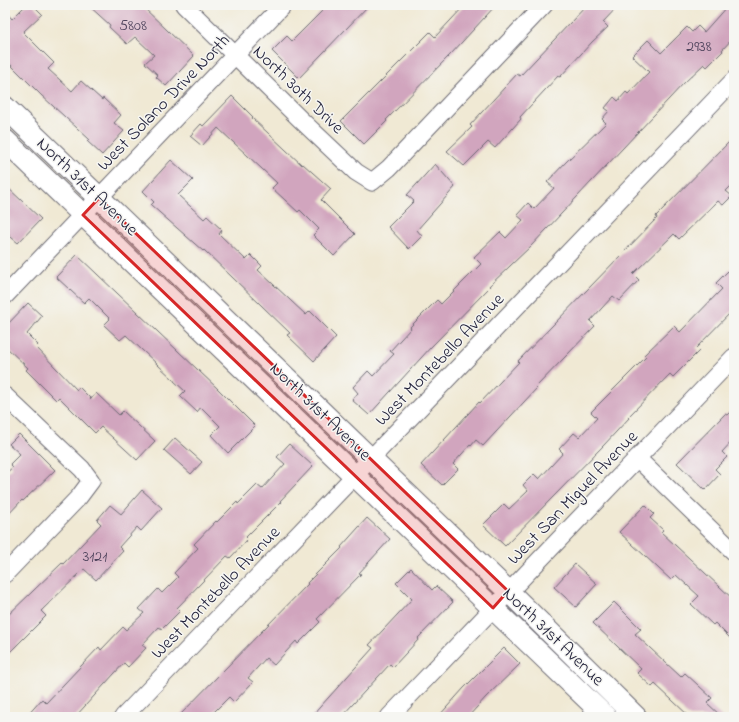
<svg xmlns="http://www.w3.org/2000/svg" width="739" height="722" viewBox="0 0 739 722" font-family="'Indie Flower',sans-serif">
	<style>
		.building { fill: #d1a5be }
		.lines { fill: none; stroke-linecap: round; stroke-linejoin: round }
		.minor-casing { stroke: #6a6871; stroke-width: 19 }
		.tertiary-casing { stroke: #6a6871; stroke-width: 23 }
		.minor { stroke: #fff; stroke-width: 17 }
		.tertiary { stroke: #fff; stroke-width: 21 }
		.marked { fill: #d62828; fill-opacity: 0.2; stroke: #d62828; stroke-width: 3; stroke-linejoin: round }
		.labels { text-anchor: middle; stroke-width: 3; stroke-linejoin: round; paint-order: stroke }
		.number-label { font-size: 16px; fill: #4e435c }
		.street-label { font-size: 18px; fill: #22223b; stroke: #f6f6f2 }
	</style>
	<rect width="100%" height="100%" fill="#f6f6f2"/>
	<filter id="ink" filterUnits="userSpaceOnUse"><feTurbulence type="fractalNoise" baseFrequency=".025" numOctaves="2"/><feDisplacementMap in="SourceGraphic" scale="8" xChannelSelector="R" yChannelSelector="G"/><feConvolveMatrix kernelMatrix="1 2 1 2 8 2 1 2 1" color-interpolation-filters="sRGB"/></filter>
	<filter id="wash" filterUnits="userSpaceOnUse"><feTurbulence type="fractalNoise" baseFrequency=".012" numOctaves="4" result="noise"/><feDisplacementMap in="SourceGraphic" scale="16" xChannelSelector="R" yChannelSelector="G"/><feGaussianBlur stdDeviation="0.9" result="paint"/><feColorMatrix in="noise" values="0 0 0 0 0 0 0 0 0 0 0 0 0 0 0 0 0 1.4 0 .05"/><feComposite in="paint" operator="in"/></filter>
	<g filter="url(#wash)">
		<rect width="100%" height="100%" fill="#f0e9d4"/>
		<g id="blocks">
			<g class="building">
				<polygon points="26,5 33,5 42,14 23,32 54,63 48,69 72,91 81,81 102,100 103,98 121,115 114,123 124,131 102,155 87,141 89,139 41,95 5,59 5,11 12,19"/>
				<polygon points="88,5 141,5 194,56 166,86 156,77 158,75 145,63 154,55 135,37 127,44 109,27 110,25"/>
				<polygon points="328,5 369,5 299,78 272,51 287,36 292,41"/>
				<polygon points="465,5 496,5 451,54 386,120 387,121 364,144 341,121 430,32 435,37"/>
				<polygon points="587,5 619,5 603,22 608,27 592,42 560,77 558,76 520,117 521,119 495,148 488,142 464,166 447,151 472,127 470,125 517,74 520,76"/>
				<polygon points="728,5 734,5 734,37 722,50 723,51 707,67 704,64 684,83 531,246 489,286 490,287 431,347 369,415 352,400 358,393 353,387 368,371 373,376 394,354 390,351 411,328 410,327 437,300 441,304 481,264 474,257 500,232 506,238 523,220 517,215 528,203 534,209 554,188 547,182 566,162 606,123 602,119 609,111 605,108 614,97 618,101 626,92 628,94 649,72 632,56 648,40 661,53 687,27 692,32 698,26 704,32"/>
				<polygon points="232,96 253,117 252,118 302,165 303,164 331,189 321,200 355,234 334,256 313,235 319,229 300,210 298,212 272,188 277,183 218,128 202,146 190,136 201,124 203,126"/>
				<polygon points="734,137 734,183 726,191 732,196 723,205 718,201 679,239 674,234 633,274 639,280 619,301 613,296 590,321 595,326 536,387 537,388 483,446 476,440 471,446 470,445 453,464 458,469 442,485 421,465 479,402 480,403 519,362 518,361 657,218 656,216"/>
				<polygon points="171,160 193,180 178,195 204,219 207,216 222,230 219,234 246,260 251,255 262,266 258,270 306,315 310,311 336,337 314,361 287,335 290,333 204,250 203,251 151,205 154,202 143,191"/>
				<polygon points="435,164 455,187 417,230 422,236 409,249 388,227 414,201 407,195"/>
				<polygon points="5,185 41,219 18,243 5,232"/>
				<polygon points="77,255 218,389 255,426 228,453 211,435 220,426 201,407 197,412 180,396 185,391 174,381 174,380 126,335 120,340 104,325 110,319 89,298 84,303 56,277"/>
				<polygon points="734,265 734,309 696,348 699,351 673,377 670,374 628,417 629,418 604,445 505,546 483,525 504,504 509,509 528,491 523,485 534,474 539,479 563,453 559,449 574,433 579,437 597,418 591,412 646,357 644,355 674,326 680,332 722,289 716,283"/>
				<polygon points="28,303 42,316 27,334 38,345 36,347 77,390 79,387 91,399 96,393 119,415 123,411 155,441 137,460 101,427 95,433 59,397 56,400 26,370 28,368 5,346 5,327"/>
				<polygon points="734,408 734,439 722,452 727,457 715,469 720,474 705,490 677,463 725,414 727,415"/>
				<polygon points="19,434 55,470 23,501 22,500 5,518 5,474 13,467 10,464 20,454 9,444"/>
				<polygon points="175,438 202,462 191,474 164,450"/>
				<polygon points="289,444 313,466 280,501 281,502 246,537 248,539 230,558 227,556 177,608 180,611 162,629 159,627 142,645 146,648 128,667 124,663 75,717 26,717 42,699 46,703 99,647 101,650 123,627 126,630 144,613 139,609 158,589 162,593 178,577 174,573 198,548 194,544 216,521 217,522 237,502 238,504 257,485 262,489 285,464 277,457"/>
				<polygon points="142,490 162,508 141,531 137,527 119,547 123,551 96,580 84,569 41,611 46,616 5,657 5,618 62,563 63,564 101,524 97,520 110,505 121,514"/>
				<polygon points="645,505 654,514 650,518 663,530 661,532 734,600 734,642 715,623 713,625 691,604 699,596 676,575 671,580 619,532"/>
				<polygon points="367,518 390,539 359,573 361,574 317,619 320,622 298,644 296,641 274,665 266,658 248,678 253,682 234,702 229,697 209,717 178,717 308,584 307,583 342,548 341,547"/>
				<polygon points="575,564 597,584 576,607 554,587"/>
				<polygon points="411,568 432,590 436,586 453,602 418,638 419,639 393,667 390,664 341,717 311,717 373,648 369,645 412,599 396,583"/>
				<polygon points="614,602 641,629 635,634 681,677 685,673 712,698 707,703 722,717 690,717 655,684 652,687 637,673 641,669 593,623"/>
				<polygon points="504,648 520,664 486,697 468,717 438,717 464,688"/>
			</g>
		</g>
	</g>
	<g filter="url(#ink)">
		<use href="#blocks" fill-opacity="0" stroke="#6a6871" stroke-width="1"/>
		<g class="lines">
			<g class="minor-casing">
				<g id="minor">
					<polyline points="184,5 301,120 356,172 372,182 389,168 544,5"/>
					<polyline points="5,296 283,5"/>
					<polyline points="5,396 82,469 91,481 79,497 5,574"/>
					<polyline points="637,458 734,552"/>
					<polyline points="123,717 734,80"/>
					<polyline points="389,717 734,357"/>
				</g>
			</g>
			<g class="tertiary-casing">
				<g id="tertiary">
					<polyline points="5,107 508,591 636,717"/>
					<polyline points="5,140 606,717"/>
				</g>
			</g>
			<use href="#minor" class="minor"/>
			<use href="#tertiary" class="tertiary"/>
		</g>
	</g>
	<path class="marked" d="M99,198l409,393 -15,17 -410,-393z"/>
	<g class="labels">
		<g class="number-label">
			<text x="133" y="30">5808</text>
			<text x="699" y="51">2938</text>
			<text x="95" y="561">3121</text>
		</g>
		<g class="street-label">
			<text transform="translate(299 89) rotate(44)" y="6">North 30th Drive</text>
			<text transform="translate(163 102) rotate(-46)" y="6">West Solano Drive North</text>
			<text transform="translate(88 186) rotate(44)" y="6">North 31st Avenue</text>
			<text transform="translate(439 359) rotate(-46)" y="6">West Montebello Avenue</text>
			<text transform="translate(321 411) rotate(44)" y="6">North 31st Avenue</text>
			<text transform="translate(572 497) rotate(-46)" y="6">West San Miguel Avenue</text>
			<text transform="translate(215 592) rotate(-46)" y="6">West Montebello Avenue</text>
			<text transform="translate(554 636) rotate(44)" y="6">North 31st Avenue</text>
		</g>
	</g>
	<rect width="739" height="722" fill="none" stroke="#f6f6f2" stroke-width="20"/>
</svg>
